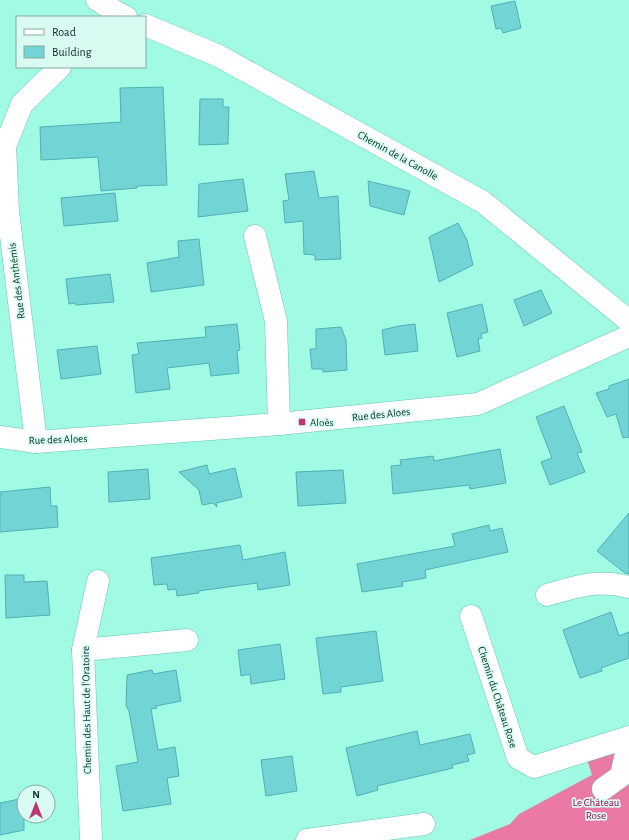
<svg xmlns="http://www.w3.org/2000/svg" width="629" height="840" viewBox="0 0 629 840" font-family="'Alegreya Sans',sans-serif">
	<style>
		.forest { fill: #ea7aa5 }
		.building { fill: #73d4d5; stroke: #4eb1b3 }
		.lines { fill: none; stroke-linecap: round; stroke-linejoin: round }
		.minor-casing { stroke: #6bc4af; stroke-width: 23 }
		.minor { stroke: #fff; stroke-width: 22 }
		.poi-dot { fill: #be3674; stroke: #dafbf2; stroke-width: 1.5 }
		.labels { text-anchor: middle; stroke-width: 3.5; stroke-linejoin: round; paint-order: stroke }
		.street-label { font-size: 11px; fill: #083028; stroke: #dafbf2 }
		.poi-label { font-size: 11px; fill: #083028; stroke: #dafbf2; text-anchor: start }
		.park-label { font-size: 11px; fill: #940253; stroke: #dafbf2 }
	</style>
	<rect width="100%" height="100%" fill="#a0fae4"/>
	<polygon class="forest" points="629,744 629,840 470,840 510,824 519,814 592,775 587,759"/>
	<g class="building">
		<polygon points="515,1 521,28 503,33 501,28 496,29 491,6"/>
		<polygon points="163,87 167,185 137,186 137,188 101,191 98,157 41,160 40,127 121,122 120,88"/>
		<polygon points="200,99 223,99 223,107 229,107 228,144 199,145"/>
		<polygon points="314,171 319,198 338,196 341,259 315,260 315,255 304,254 303,221 285,223 283,201 289,200 285,174"/>
		<polygon points="243,179 248,211 198,217 199,184"/>
		<polygon points="368,181 410,191 404,215 370,206"/>
		<polygon points="115,193 118,221 64,226 61,198"/>
		<polygon points="458,223 467,240 473,265 439,282 429,237"/>
		<polygon points="199,239 204,285 151,292 147,263 179,257 178,241"/>
		<polygon points="110,274 114,302 76,305 75,303 69,304 66,279"/>
		<polygon points="541,290 552,313 524,326 514,300"/>
		<polygon points="482,304 488,332 481,334 482,338 478,339 480,351 457,357 447,313"/>
		<polygon points="237,324 240,350 237,351 239,373 211,376 209,363 167,368 170,389 136,393 132,355 139,354 137,343 206,337 205,327"/>
		<polygon points="415,324 418,351 385,355 382,330 399,326"/>
		<polygon points="341,327 346,340 347,370 323,372 323,369 312,369 310,349 316,349 316,329"/>
		<polygon points="97,346 101,374 61,379 57,350"/>
		<polygon points="629,379 629,437 623,438 616,414 607,417 596,393 609,389 609,386"/>
		<polygon points="564,406 582,452 577,453 585,472 550,485 541,462 552,458 536,417"/>
		<polygon points="500,449 506,483 470,489 469,485 393,494 391,466 401,465 400,460 433,456 434,461"/>
		<polygon points="207,465 209,474 235,468 242,497 216,503 217,507 213,503 202,505 199,490 179,472"/>
		<polygon points="148,469 150,499 109,502 108,472"/>
		<polygon points="343,470 346,503 298,506 296,472"/>
		<polygon points="50,487 51,506 57,506 58,527 0,532 0,492"/>
		<polygon points="629,513 629,574 625,573 597,551"/>
		<polygon points="489,525 490,531 502,528 508,552 425,570 426,578 402,582 403,586 362,592 357,564 455,546 452,534"/>
		<polygon points="240,545 243,560 285,552 290,585 258,590 257,583 198,591 199,593 177,596 176,589 168,590 167,584 154,585 151,558"/>
		<polygon points="5,575 24,575 24,582 47,581 50,615 6,618"/>
		<polygon points="611,612 619,636 629,632 629,658 601,668 602,671 580,678 563,630"/>
		<polygon points="376,631 383,681 341,687 341,692 323,694 316,638"/>
		<polygon points="280,644 285,679 251,684 250,674 241,676 238,650"/>
		<polygon points="152,670 153,674 176,670 181,701 156,706 157,708 151,709 158,750 175,747 179,776 167,778 171,804 123,811 116,766 138,762 129,711 126,706 127,675"/>
		<polygon points="417,731 420,745 470,734 475,753 467,755 469,761 452,765 453,768 377,786 378,790 357,796 346,748"/>
		<polygon points="292,756 297,791 266,796 261,760"/>
		<polygon points="24,798 24,830 0,835 0,803"/>
	</g>
	<g class="lines">
		<g class="minor-casing">
			<g id="minor">
				<polyline points="97,0 118,13 126,17"/>
				<polyline points="145,25 219,56 483,202 629,321"/>
				<polyline points="255,236 276,321 279,424"/>
				<polyline points="0,437 36,442 279,424 478,404 629,336"/>
				<polyline points="36,442 8,211 5,146 22,104 60,67"/>
				<path d="M547,595c32,-9 49,-16 82,-8"/>
				<polyline points="471,616 518,758 534,767 629,737"/>
				<polyline points="83,650 187,640"/>
				<polyline points="603,789 621,776 629,740"/>
				<polyline points="91,840 83,650 98,581"/>
				<polyline points="307,840 424,824"/>
			</g>
		</g>
		<use href="#minor" class="minor"/>
	</g>
	<rect class="poi-dot" x="298" y="418" width="8" height="8" rx="2"/>
	<g class="labels">
		<g class="street-label">
			<text transform="translate(398 155) rotate(29)" y="4">Chemin de la Canolle</text>
			<text transform="translate(16 281) rotate(-97)" y="4">Rue des Anthémis</text>
			<text transform="translate(381 414) rotate(-6)" y="4">Rue des Aloes</text>
			<text transform="translate(58 439) rotate(-2)" y="4">Rue des Aloes</text>
			<text transform="translate(498 697) rotate(72)" y="4">Chemin du Château Rose</text>
			<text transform="translate(86 710) rotate(-91)" y="4">Chemin des Haut de l'Oratoire</text>
		</g>
		<g class="poi-label">
			<text x="310" y="426">Aloès</text>
		</g>
		<g class="park-label">
			<text x="596" y="806">Le Château<tspan x="596" dy="13">Rose</tspan></text>
		</g>
	</g>
	<rect x="16" y="16" width="130" height="52" fill="#dafbf2" stroke="#86aaa1"/>
	<rect x="24" y="29" width="20" height="6" fill="#ffffff" stroke="#86aaa1"/>
	<text x="52" y="36" font-size="12" fill="#083028">Road</text>
	<rect x="24" y="46" width="20" height="12" fill="#73d4d5" stroke="#86aaa1"/>
	<text x="52" y="56" font-size="12" fill="#083028">Building</text>
	<g transform="translate(36 804)"><circle r="19" fill="#dafbf2" stroke="#86aaa1"/>
	<path d="M0-3L7 15L0 10L-7 15Z" fill="#be3674"/>
	<text y="-6" font-size="11" font-weight="bold" text-anchor="middle" fill="#083028">N</text>
	</g>
</svg>
